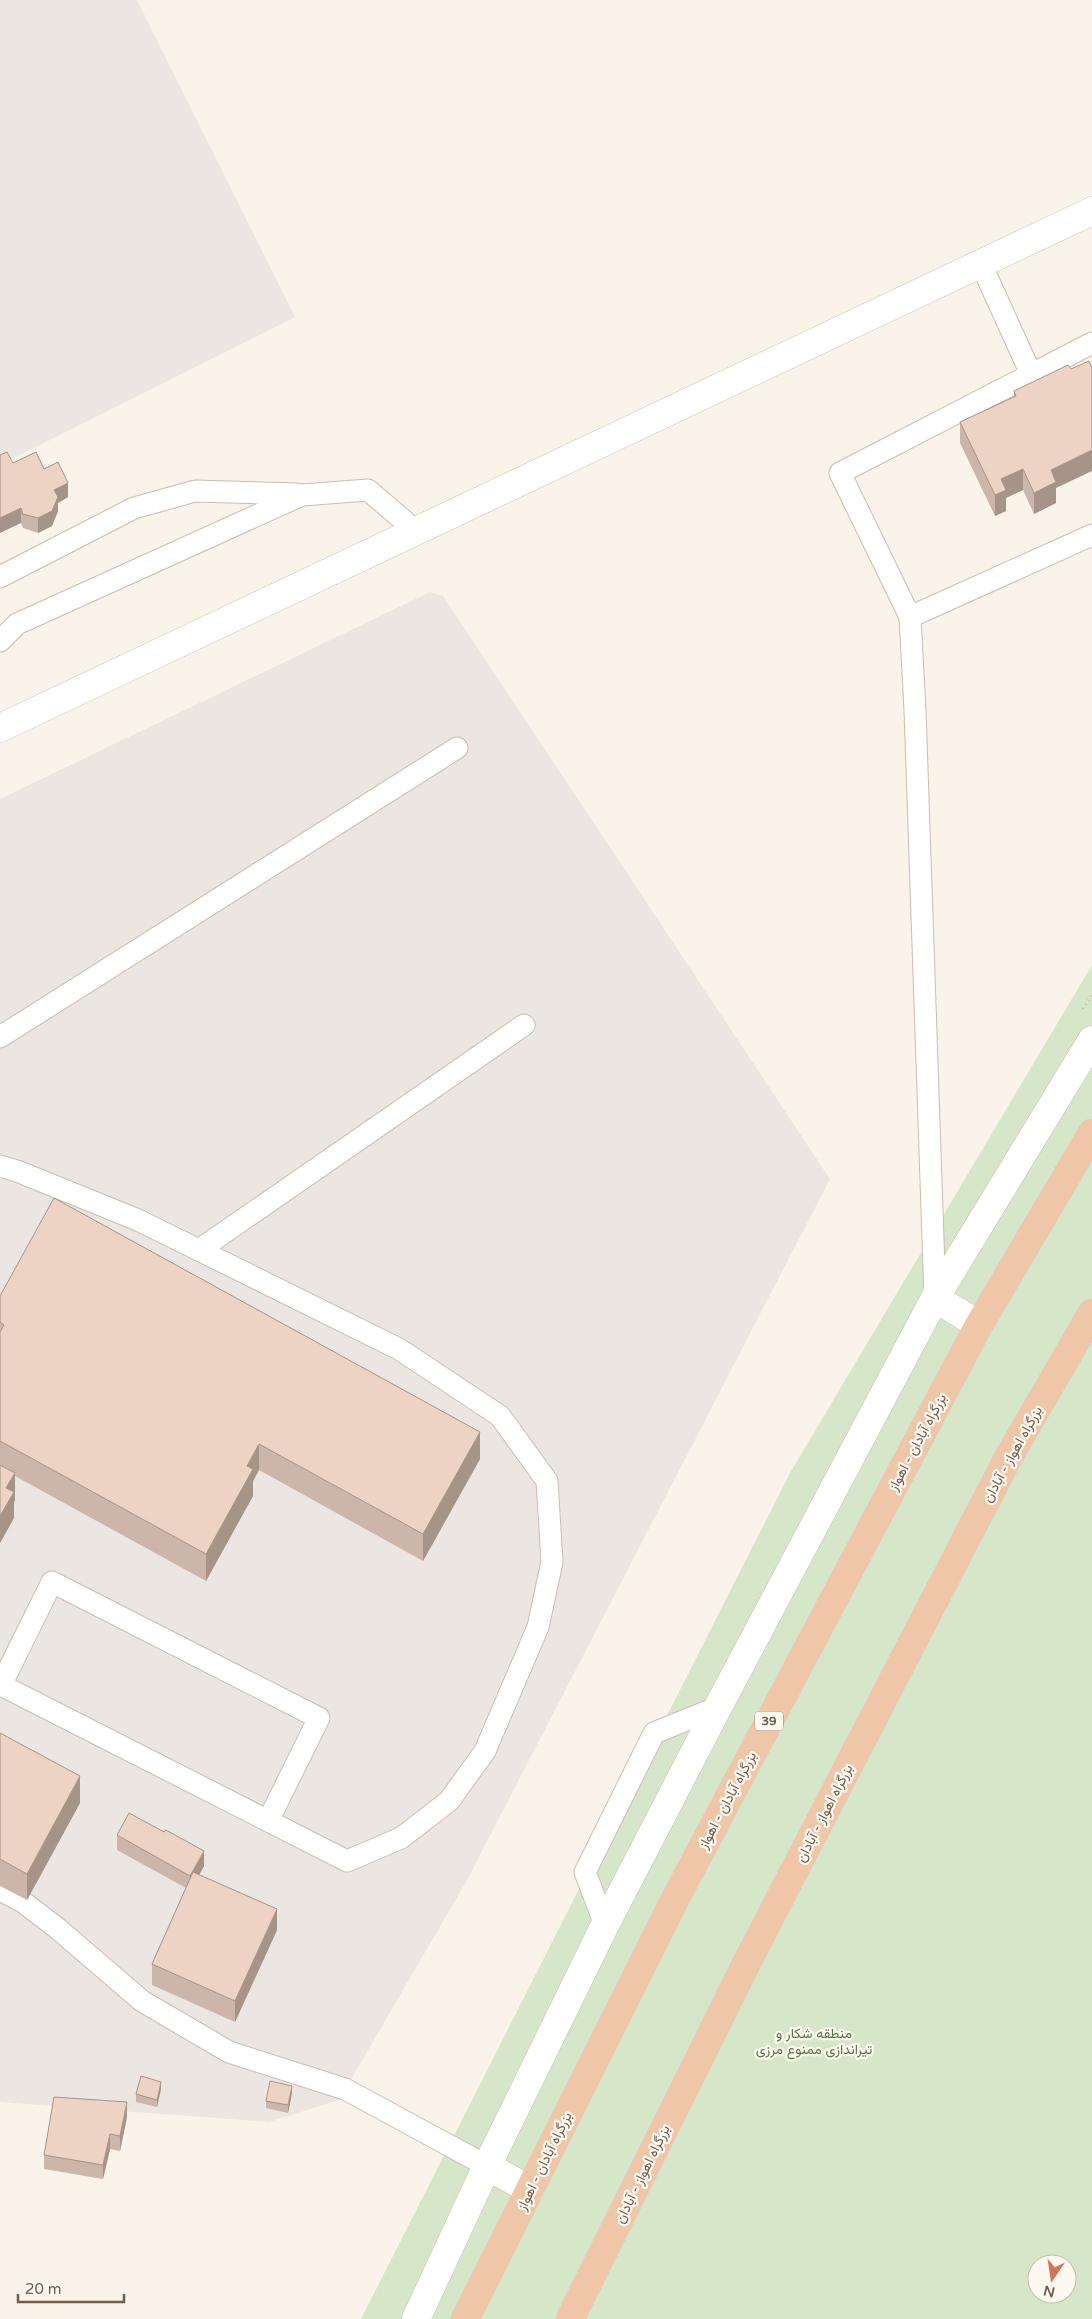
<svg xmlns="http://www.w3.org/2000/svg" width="1092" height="2319" viewBox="0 0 1092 2319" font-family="'Varela Round',Vazirmatn,sans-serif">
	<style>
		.industrial { fill: #ece6e2 }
		.green { fill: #d6e7c9; fill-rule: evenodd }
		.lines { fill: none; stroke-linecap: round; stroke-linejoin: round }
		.service-casing { stroke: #ccbcb0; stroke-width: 23 }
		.minor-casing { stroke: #ccbcb0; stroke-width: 29 }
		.trunk-casing { stroke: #d8d1ce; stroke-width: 29 }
		.path { stroke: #d2b7a7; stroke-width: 3; stroke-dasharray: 1 4; stroke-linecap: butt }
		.service { stroke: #fff; stroke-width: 21 }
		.minor { stroke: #fff; stroke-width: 28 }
		.trunk { stroke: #f0c6a8; stroke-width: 28 }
		.wall { fill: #ccb5a9 }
		.shaded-wall { fill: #a69489 }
		.building { fill: #edd3c4; stroke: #a69489 }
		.labels { text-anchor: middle; stroke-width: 4.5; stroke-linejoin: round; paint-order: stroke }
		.shield { fill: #fdf8f0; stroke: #9c8a7f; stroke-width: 1 }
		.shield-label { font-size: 12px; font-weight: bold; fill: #725b4f }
		.street-label { font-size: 14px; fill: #725b4f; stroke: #fdf8f0 }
		.park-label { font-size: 14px; fill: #577749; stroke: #fdf8f0 }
	</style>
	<rect width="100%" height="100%" fill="#faf3e9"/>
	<g class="industrial">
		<polygon points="0,0 137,0 295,317 0,465"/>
		<polygon points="430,592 443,596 830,1179 466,1882 339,2100 269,2122 0,2102 0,799"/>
	</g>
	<path class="green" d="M1092,965v1354h-731l429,-846zM1037,2264h30v30h-30z"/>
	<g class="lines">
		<g class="service-casing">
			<g id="service">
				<polyline points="981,264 1031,374"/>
				<polyline points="0,577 134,508 195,491 297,494"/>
				<polyline points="910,617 1092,535"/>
				<polyline points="0,641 17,624 302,495 368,490 416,531"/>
				<polyline points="0,1037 457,748"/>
				<polyline points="0,1166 17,1171 138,1220 399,1349 500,1416 547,1481 552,1562 538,1627 485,1751 449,1801 401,1838 347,1861 1,1685 52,1582 319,1718 268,1821"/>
				<polyline points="199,1250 524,1025"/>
				<polyline points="935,1298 915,710 910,617 840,473 1092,343"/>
				<polyline points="0,1890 23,1902 57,1928 142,2001 229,2052 345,2089 487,2166"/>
				<polyline points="605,1925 585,1872 654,1733 718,1707"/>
			</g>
		</g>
		<g class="minor-casing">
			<g id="minor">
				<polyline points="0,728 1092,211"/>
				<polyline points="935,1298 979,1325"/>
				<polyline points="487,2166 530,2190"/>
				<polyline points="416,2319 487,2166 605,1925 718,1707 935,1298 1092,1040"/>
			</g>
		</g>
		<g class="trunk-casing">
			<g id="trunk">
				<polyline points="465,2319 673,1903 979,1325 1092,1133"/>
				<polyline points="570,2319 747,1962 1008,1458 1092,1313"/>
			</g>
		</g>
		<polyline class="path" points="1083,1009 1092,995"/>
		<use href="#service" class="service"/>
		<use href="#minor" class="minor"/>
		<use href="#trunk" class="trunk"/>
	</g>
	<g class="wall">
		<polygon points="1014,391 1056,488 1056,503 1034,514 1023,490 1006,498 1006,511 995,516 960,443 960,422 1014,397"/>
		<polygon points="13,463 44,469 68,497 58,503 58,511 52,526 38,533 23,528 21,523"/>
		<polygon points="0,1296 480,1459 423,1561 259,1470 253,1481 253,1496 206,1581 15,1476 15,1500 14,1502 14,1518 0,1543"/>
		<polygon points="0,1733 80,1803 27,1900 0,1886"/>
		<polygon points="117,1835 204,1866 199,1875 277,1930 235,2022 152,1985 152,1964 186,1888 117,1850"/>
		<polygon points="161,2089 157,2107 136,2102 136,2094"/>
		<polygon points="292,2093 288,2113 266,2108 266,2101"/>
		<polygon points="127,2117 120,2151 110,2149 103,2179 44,2169 44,2155"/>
	</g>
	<g class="shaded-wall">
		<polygon points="1092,450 1092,471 1056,488 1056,503 1034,514 1034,493 1051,470"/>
		<polygon points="1023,469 1023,490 1006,498 1006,511 995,516 995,495 1001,479"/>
		<polygon points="68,483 68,497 58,503 58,511 52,526 38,533 38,518 54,490"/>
		<polygon points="21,508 21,523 0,533 0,518"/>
		<polygon points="480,1432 480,1459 423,1561 423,1534"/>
		<polygon points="259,1444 259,1470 253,1481 253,1496 206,1581 206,1554 247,1466"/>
		<polygon points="15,1473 15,1500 14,1502 14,1518 0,1543 0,1516 6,1488"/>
		<polygon points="80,1776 80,1803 27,1900 27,1874"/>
		<polygon points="204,1851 204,1866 190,1891 190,1876"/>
		<polygon points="277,1909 277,1930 235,2022 235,2001"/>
		<polygon points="161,2082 161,2089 157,2107 157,2100"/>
		<polygon points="292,2086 292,2093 288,2113 288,2105"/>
		<polygon points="127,2102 127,2117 120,2151 120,2136"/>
		<polygon points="110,2134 110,2149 103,2179 103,2165"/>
	</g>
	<g class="building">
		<polygon points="1089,361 1092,368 1092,450 1051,470 1056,482 1034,493 1023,469 1001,479 1006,490 995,495 960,422 1016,396 1014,391 1068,365 1071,369"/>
		<polygon points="7,452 13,463 36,452 44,469 58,462 68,483 54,490 58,497 52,511 38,518 23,514 21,508 0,518 0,455"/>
		<polygon points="54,1198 480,1432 423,1534 259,1444 247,1466 253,1469 206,1554 0,1441 0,1332 4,1325 0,1322 0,1296"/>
		<polygon points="0,1465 15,1473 6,1488 14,1492 0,1516"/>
		<polygon points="0,1733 80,1776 27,1874 0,1859"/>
		<polygon points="129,1813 164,1832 166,1830 204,1851 190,1876 117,1835"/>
		<polygon points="193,1872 277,1909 235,2001 152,1964"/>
		<polygon points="141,2076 161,2082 157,2100 136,2094"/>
		<polygon points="270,2081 292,2086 288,2105 266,2101"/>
		<polygon points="54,2097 127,2102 120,2136 110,2134 103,2165 44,2155"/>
	</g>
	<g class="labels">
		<rect class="shield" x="755" y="1711.5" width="28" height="19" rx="4"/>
		<g class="shield-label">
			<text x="769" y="1725">39</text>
		</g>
		<g class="street-label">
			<text transform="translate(917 1442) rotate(-62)" y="5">بزرگراه آبادان - اهواز</text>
			<text transform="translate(1012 1454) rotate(-61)" y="5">بزرگراه اهواز - آبادان</text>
			<text transform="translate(727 1800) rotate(-62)" y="5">بزرگراه آبادان - اهواز</text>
			<text transform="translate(824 1813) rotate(-63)" y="5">بزرگراه اهواز - آبادان</text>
			<text transform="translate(544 2161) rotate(-64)" y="5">بزرگراه آبادان - اهواز</text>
			<text transform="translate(642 2174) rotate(-64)" y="5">بزرگراه اهواز - آبادان</text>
		</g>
		<g class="park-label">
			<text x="814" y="2038">منطقه شکار و<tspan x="814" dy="16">تیراندازی ممنوع مرزی</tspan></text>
		</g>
	</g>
	<g transform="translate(1052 2279) rotate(193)"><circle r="24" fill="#fdf8f0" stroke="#c5b9b0"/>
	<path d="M0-4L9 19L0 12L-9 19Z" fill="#d7745c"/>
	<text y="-8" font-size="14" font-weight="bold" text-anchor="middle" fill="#725b4f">N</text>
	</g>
	<path d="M18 2294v8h106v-8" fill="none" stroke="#725b4f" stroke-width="2.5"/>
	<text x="25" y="2294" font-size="15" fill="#725b4f" stroke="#fdf8f0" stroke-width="4" paint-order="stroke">20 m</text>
</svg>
